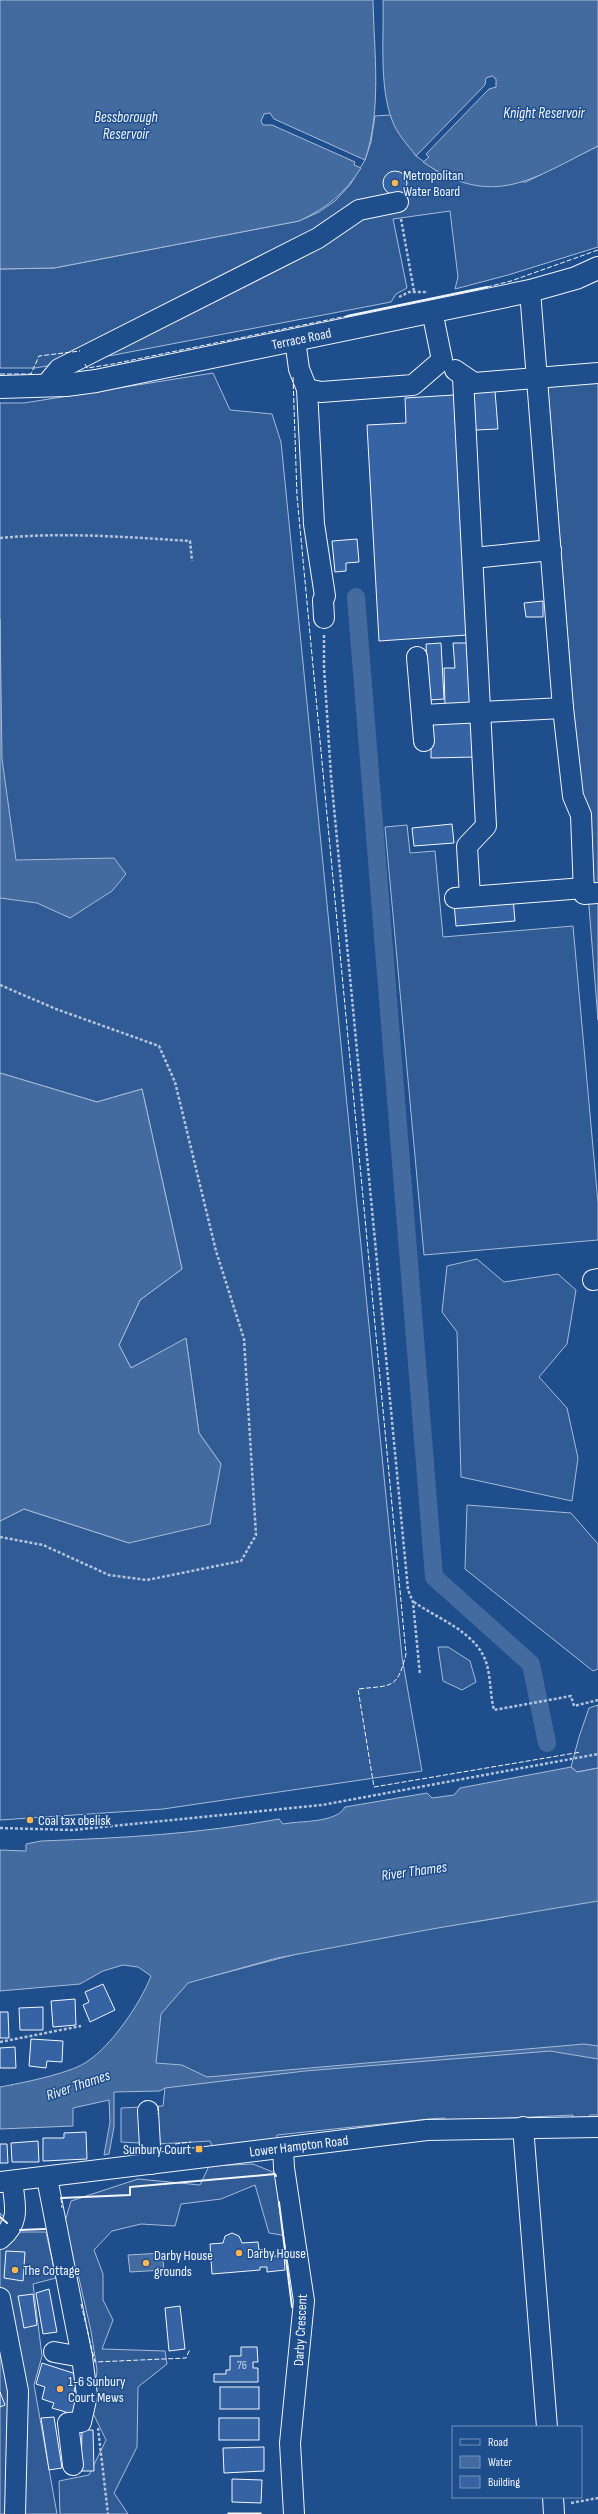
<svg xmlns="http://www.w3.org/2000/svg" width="598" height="2514" viewBox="0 0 598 2514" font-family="'Sofia Sans Condensed',sans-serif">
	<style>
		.built { fill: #305b95; stroke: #a8bbd7 }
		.water { fill: #446ba0; stroke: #a8bbd7 }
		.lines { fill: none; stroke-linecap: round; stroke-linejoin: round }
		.canal { stroke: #446ba0; stroke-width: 18 }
		.building { fill: #3563a3; stroke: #f2f6ff }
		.minor-casing { stroke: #f2f6ff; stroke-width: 22 }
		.major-casing { stroke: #f2f6ff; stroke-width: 24 }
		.path { stroke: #b3c4dc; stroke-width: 2.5; stroke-dasharray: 3 2; stroke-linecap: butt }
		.minor { stroke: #1f4e8c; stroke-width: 20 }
		.major { stroke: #1f4e8c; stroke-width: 22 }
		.fence { stroke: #f2f6ff; stroke-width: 1; stroke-dasharray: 5 2; stroke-linecap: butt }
		.wall { stroke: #f2f6ff; stroke-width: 2 }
		.poi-dot { fill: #ffb74d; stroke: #1f4e8c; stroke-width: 1.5 }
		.labels { text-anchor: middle; stroke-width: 3; stroke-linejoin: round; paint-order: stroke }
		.number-label { font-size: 12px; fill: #c3d1e8 }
		.poi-label { font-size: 14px; fill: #f2f6ff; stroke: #1f4e8c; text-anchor: start }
		.street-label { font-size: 14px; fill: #f2f6ff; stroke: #1f4e8c }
		.water-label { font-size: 15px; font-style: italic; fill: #f2f6ff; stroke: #1f4e8c }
	</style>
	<rect width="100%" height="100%" fill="#1f4e8c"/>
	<g class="built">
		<polygon points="390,115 416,156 445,177 526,182 598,146 598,247 508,275 455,289 458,277 450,211 393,219 407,288 396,294 391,302 114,355 35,368 0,368 0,269 54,268 299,221 319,212 335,201 350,185 365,160 371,142 375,116"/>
		<polygon points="213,373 230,410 272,414 281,442 402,1657 422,1771 163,1809 0,1820 0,1521 24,1509 129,1543 221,1464 199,1433 186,1339 131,1368 119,1345 140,1300 182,1269 142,1089 97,1102 0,1073 0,403 24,403"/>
		<polygon points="598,374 598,1020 547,377"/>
		<polygon points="407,825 410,853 435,851 443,937 573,926 598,1203 598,1240 424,1255 385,827"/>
		<polygon points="477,1259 504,1282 558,1274 576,1290 567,1344 539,1377 567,1408 578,1458 572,1501 461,1477 457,1332 442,1312 447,1266"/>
		<polygon points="467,1505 571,1513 598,1544 598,1669 593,1671 465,1569"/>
		<polygon points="438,1647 448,1647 470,1661 476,1682 462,1690 443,1681"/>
		<polygon points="598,1705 598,1768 577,1772 571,1767 579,1737 589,1708"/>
		<polygon points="598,1891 598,2115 590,2115 583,2122 572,2118 573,2115 446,2121 445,2118 429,2119 277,2135 278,2144 215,2152 210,2141 158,2144 121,2142 121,2108 163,2106 165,2088 122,2055 181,1962 209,1977 422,1921 474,1922 504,1917 512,1907"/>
		<polygon points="253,2164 280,2175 288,2236 269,2233 255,2185 221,2199 181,2204 175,2226 141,2224 112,2231 94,2250 103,2274 103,2300 113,2320 102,2349 165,2351 167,2364 138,2387 137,2447 114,2493 128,2514 60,2514 59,2481 89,2475 106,2440 92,2411 97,2370 91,2331 78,2274 56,2252 71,2201 138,2179 200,2185 209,2166"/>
		<polygon points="0,2213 18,2232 46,2232 56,2278 33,2284 42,2356 34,2385 57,2514 0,2514"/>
	</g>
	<g class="water">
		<path d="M0,0h373c1,52 9,110 -8,160l-91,-41 -4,-6 -6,1 -3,7 2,4h9l83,37 -1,3 7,3c-16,25 -34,40 -62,53l-245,47 -54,1z"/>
		<path d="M383,0h215v146c-66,33 -105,64 -175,16l6,-5 -3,-3 63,-65 7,-2v-8l-4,-3 -6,2 -1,7 -69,71c-9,-12 -19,-22 -24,-36 -13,-33 -8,-84 -9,-120z"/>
		<polygon points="0,619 2,759 16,860 114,858 126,874 112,891 70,918 37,903 0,898"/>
		<polygon points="0,1073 97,1102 142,1089 182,1269 140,1300 119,1345 131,1368 186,1338 199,1433 221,1464 210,1524 129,1543 24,1509 0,1521"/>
		<path d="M571,1767l6,5 21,-4v133l-166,28 -155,29 -89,25 -27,31 -5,49 26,2 25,12 377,-33 14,2v13l-48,-8 -245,20 -140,17 -5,3 -46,1v35l-5,27 -5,1 6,-33 -1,-22 -36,8v18l-73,3v-42c22,-4 67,-13 85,-24 26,-16 55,-59 66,-87l-13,-9 -15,-2 -20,6 -23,13 -80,7v-141l26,1v-7l15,-3c80,-3 159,-7 238,-22l4,5 7,-1c15,-2 47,-1 55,-16l82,-14 5,5 22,-3 6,-7z"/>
		<polygon points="162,2253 164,2270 130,2272 128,2255"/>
	</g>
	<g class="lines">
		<polyline class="canal" points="356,597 434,1577 531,1664 547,1743"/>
	</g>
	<g class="building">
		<circle cx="395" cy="183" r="12"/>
		<polygon points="495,391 498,429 476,430 473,393"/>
		<polygon points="454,395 467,635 379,641 367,425 406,423 405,398"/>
		<polygon points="357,539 359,562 346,563 346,571 335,572 332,541"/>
		<polygon points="543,601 543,617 526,617 524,603"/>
		<polygon points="441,643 444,699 429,700 426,644"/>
		<polygon points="453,643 467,643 470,703 445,705 444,668 455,668"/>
		<polygon points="474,720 475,757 431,758 431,721"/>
		<polygon points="452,824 454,843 414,846 412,828"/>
		<polygon points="513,898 515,921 456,926 454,903"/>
		<polygon points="103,1984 115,2010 90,2022 83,2005 89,2002 85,1992"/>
		<polygon points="75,1999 76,2025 53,2027 51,2001"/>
		<polygon points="43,2007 43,2030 20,2030 19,2008"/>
		<polygon points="0,2012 8,2012 9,2038 0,2038"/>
		<polygon points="31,2039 63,2041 62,2062 47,2061 46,2068 29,2066"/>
		<polygon points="15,2047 16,2068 0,2068 0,2048"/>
		<polygon points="86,2132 87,2159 43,2161 43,2138 64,2138 64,2133"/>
		<polygon points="38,2141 39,2162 12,2162 11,2143"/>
		<polygon points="0,2144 7,2144 8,2163 0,2163"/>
		<polygon points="232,2233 239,2236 242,2243 258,2242 259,2250 266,2249 267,2257 284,2255 285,2270 267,2272 267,2267 260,2267 260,2270 212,2274 210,2244 223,2243 225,2236"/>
		<polygon points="6,2251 25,2252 23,2281 4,2278"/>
		<polygon points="49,2289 57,2332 43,2334 36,2293"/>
		<polygon points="33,2294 37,2325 24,2328 18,2296"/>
		<polygon points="180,2306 185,2349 169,2351 165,2308"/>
		<polygon points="241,2347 257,2347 258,2362 253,2362 253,2368 258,2368 258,2382 214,2382 214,2374 226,2374 226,2370 230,2370 230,2356 241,2356"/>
		<polygon points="42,2363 79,2375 74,2391 82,2394 76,2415 52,2408 54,2403 42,2399 45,2387 36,2384"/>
		<rect x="220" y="2387" width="39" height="22"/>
		<polygon points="0,2392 5,2405 0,2407"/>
		<polygon points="54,2417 62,2468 49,2470 41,2418"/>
		<rect x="219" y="2418" width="40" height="22"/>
		<polygon points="82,2430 93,2430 94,2471 81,2471"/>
		<polygon points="264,2447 264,2471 224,2473 223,2448"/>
		<polygon points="232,2479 262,2480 261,2503 232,2502"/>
		<rect x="228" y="2513" width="33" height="1"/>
	</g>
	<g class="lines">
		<g class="minor-casing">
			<g id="minor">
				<polyline points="530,291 563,708 573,796 581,815 584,894 598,893"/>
				<polyline points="295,340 299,369 307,389 321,392 413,385 442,360 432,311"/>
				<polyline points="455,370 474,383 598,373"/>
				<polyline points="463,378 486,826 467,846 470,896"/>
				<polyline points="45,386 59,369 318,238 359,210 398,202"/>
				<polyline points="307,389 314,524 325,596 323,600 324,618"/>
				<polyline points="473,558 551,550"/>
				<polyline points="417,657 424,741"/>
				<polyline points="422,715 563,708"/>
				<polyline points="455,898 584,888"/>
				<polyline points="593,1280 598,1279"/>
				<polyline points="148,2111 151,2164"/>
				<polyline points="523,2127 547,2427"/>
				<polyline points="283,2148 284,2168 304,2301 290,2443 294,2514"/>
				<polyline points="47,2178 82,2357 87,2395 81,2422 68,2423 73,2465"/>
				<path id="s1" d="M0,2182l427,-52 171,-3"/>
				<path d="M0,2239c21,-17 15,-34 12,-58"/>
				<polyline points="0,2298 18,2391 15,2514"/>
				<polyline points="54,2352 82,2357"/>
				<polyline points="553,2497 554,2514"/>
			</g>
		</g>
		<g class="major-casing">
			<g id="major">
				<path id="s2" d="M0,387l66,-2 30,-4 434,-90 46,-13 22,-10"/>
			</g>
		</g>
		<g class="path">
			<polyline points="401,219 414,291"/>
			<polyline points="399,297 409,292 428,292"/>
			<path d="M0,538c63,-6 127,-1 190,3l2,20"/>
			<polyline points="324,635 324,667 331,776 408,1590 413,1602 420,1675"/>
			<polyline points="0,985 56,1009 159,1046 175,1082 216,1251 244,1339 256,1535 241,1561 147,1580 109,1575 43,1545 0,1537"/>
			<path d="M414,1602c24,17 62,30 72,60 5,15 4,33 8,48l77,-14 3,10 24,-6"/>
			<polyline points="0,1828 73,1830 322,1805 598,1754"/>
			<polyline points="0,2042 81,2026"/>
			<polyline points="98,2428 108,2514"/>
			<polyline points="571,2503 598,2498"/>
		</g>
		<use href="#minor" class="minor"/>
		<use href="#major" class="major"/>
		<g class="fence">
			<polyline points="487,287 511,281 598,250"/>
			<polyline points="85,364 87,368 113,364 347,316"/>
			<polyline points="0,374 31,374 39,356 80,351"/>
			<path d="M293,377l4,119 109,1158c-9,36 -14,31 -48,35l16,98 207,-35"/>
			<polyline points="158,2106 158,2114"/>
			<polyline points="175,2144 191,2142"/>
			<polyline points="61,2198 62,2208"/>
			<polyline points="81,2304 95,2362 186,2358 190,2349"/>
		</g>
		<g class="wall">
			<polyline points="347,316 487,287"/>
			<polyline points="61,2198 130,2195 130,2187 275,2174 276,2176"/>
			<polyline points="279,2202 292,2307"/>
			<polyline points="0,2217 7,2223"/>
			<polyline points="20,2230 45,2229"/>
		</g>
	</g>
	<g class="poi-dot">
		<circle cx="395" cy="183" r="4"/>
		<circle cx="30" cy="1820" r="4"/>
		<rect x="195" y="2145" width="8" height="8" rx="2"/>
		<circle cx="239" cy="2253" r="4"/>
		<circle cx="146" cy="2263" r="4"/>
		<circle cx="15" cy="2270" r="4"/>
		<circle cx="60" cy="2389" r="4"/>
	</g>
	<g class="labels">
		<g class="number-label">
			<text x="242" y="2369">76</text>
		</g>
		<g class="poi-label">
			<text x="403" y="180">Metropolitan<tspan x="403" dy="16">Water Board</tspan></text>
			<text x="38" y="1825">Coal tax obelisk</text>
			<text x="191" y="2154" text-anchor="end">Sunbury Court</text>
			<text x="247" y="2258">Darby House</text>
			<text x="154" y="2260">Darby House<tspan x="154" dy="16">grounds</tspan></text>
			<text x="23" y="2275">The Cottage</text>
			<text x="68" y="2386">1-6 Sunbury<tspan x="68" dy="16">Court Mews</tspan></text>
		</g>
		<g class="street-label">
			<text dy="5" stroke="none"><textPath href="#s2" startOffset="306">Terrace Road</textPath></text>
			<text dy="5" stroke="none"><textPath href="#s1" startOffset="301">Lower Hampton Road</textPath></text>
			<text transform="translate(300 2330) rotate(-87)" y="5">Darby Crescent</text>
		</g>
		<g class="water-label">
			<text x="544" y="118">Knight Reservoir</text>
			<text x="126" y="122">Bessborough<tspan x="126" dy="17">Reservoir</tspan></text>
			<text transform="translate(414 1871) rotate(-8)" y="5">River Thames</text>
			<text transform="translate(78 2085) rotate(-19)" y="5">River Thames</text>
		</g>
	</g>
	<rect x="452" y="2426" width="130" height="72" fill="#1f4e8c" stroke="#7391ba"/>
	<rect x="460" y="2439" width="20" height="6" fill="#1f4e8c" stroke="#7391ba"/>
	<text x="488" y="2446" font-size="12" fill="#f2f6ff">Road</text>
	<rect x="460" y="2456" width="20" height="12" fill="#446ba0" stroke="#7391ba"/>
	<text x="488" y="2466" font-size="12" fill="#f2f6ff">Water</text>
	<rect x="460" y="2476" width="20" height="12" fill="#3563a3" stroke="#7391ba"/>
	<text x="488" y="2486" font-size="12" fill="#f2f6ff">Building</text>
</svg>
